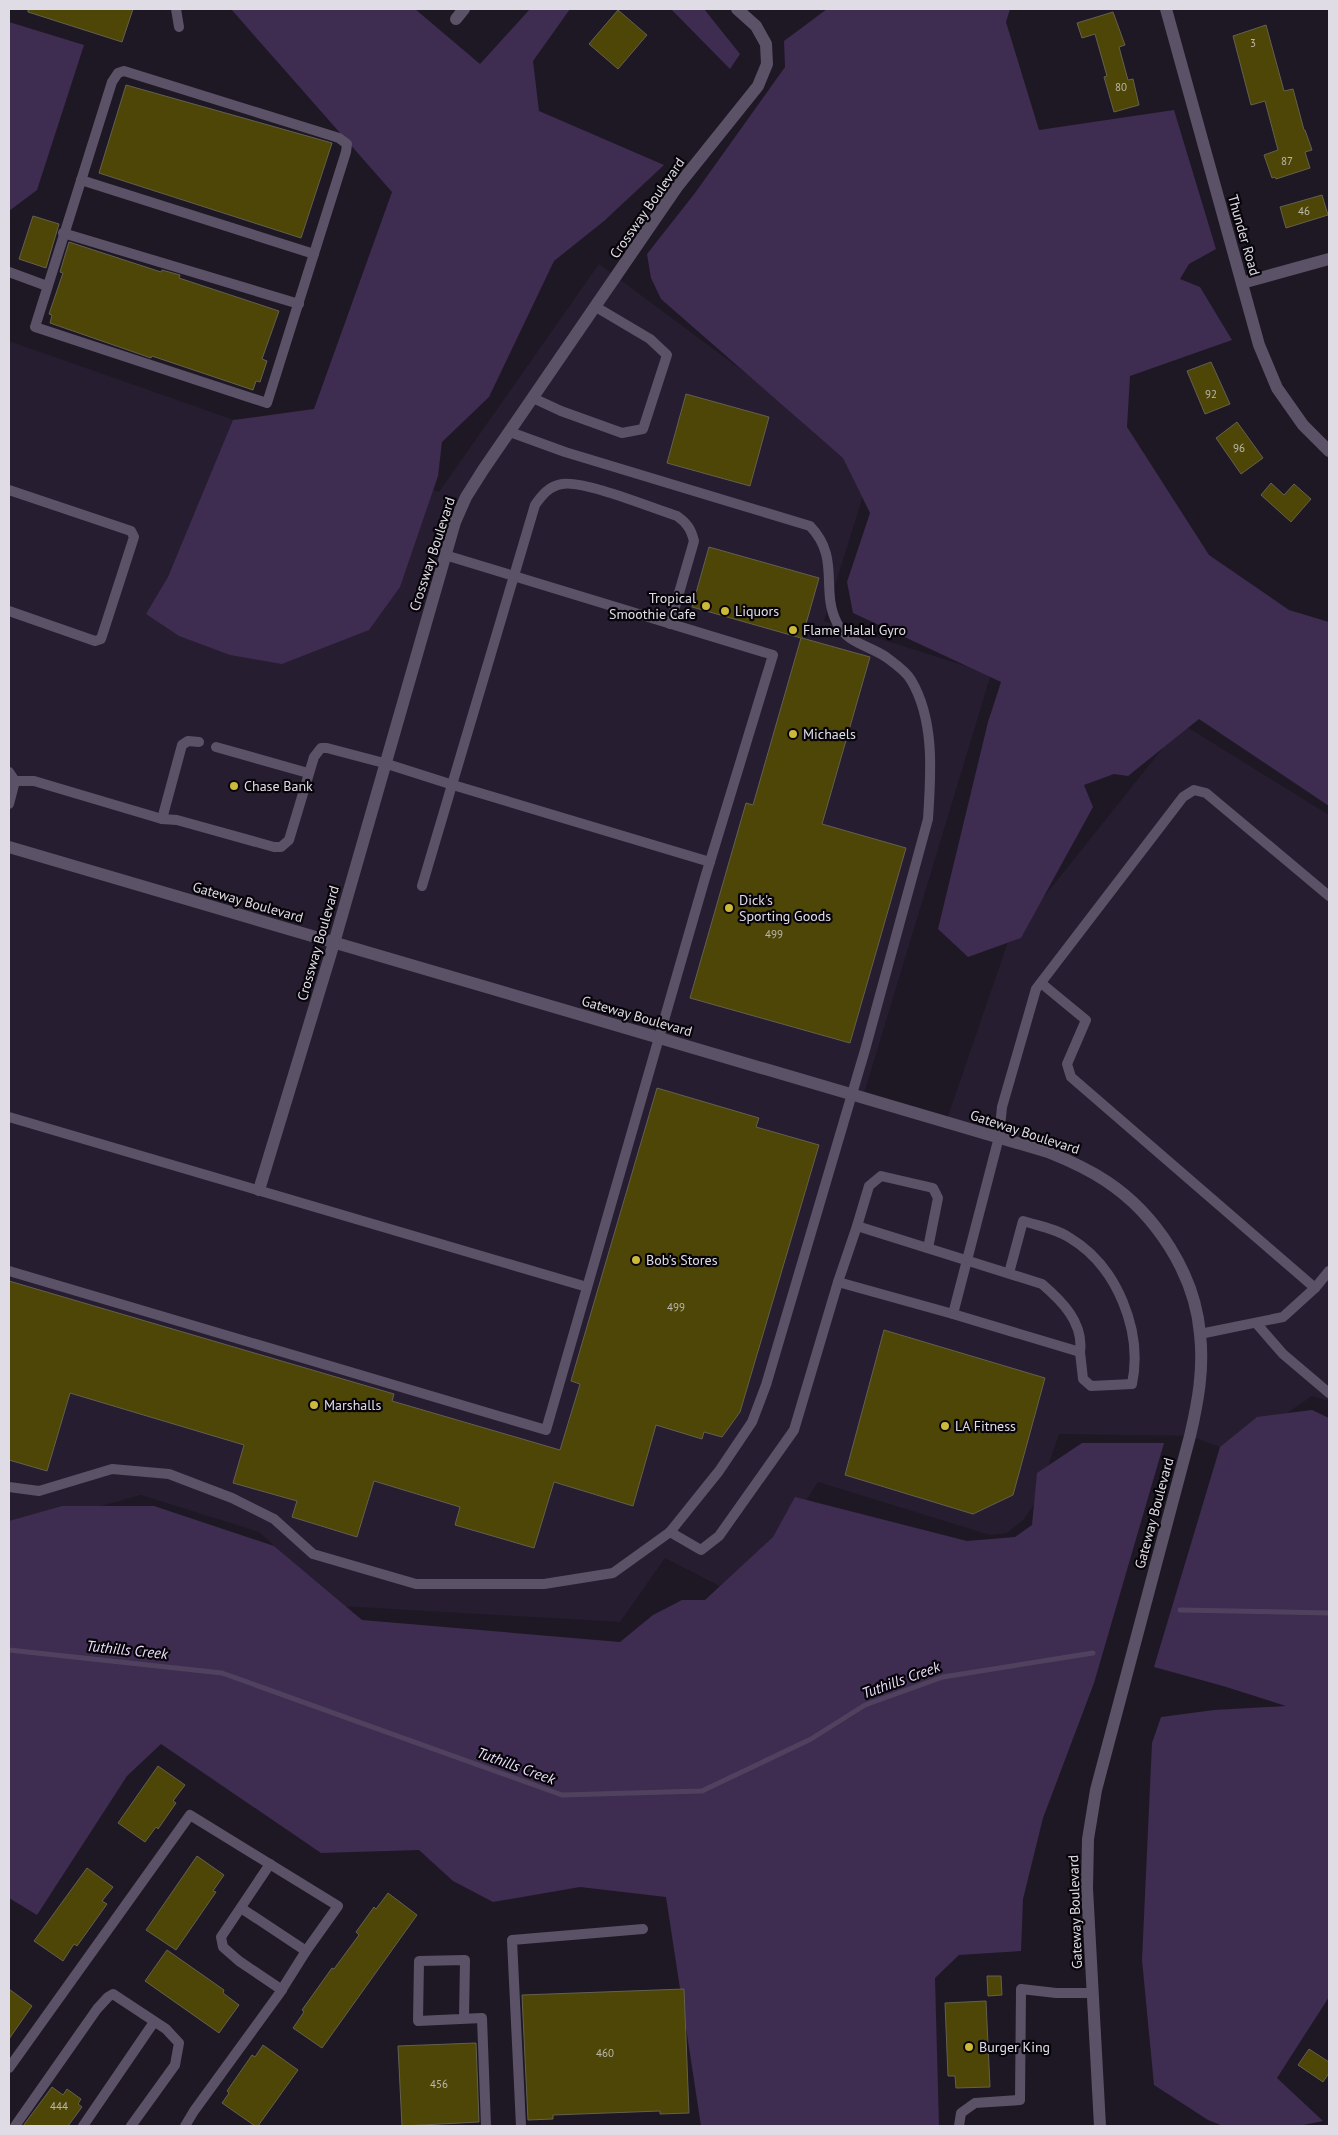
<svg xmlns="http://www.w3.org/2000/svg" width="1338" height="2135" viewBox="0 0 1338 2135" font-family="'PT Sans',sans-serif">
	<style>
		.built { fill: #261d31 }
		.green { fill: #3e2c51 }
		.lines { fill: none; stroke-linecap: round; stroke-linejoin: round }
		.stream { stroke: #50425e; stroke-width: 5 }
		.building { fill: #4e4606; stroke: #63604e }
		.service { stroke: #5c5267; stroke-width: 10 }
		.minor { stroke: #5c5267; stroke-width: 12 }
		.poi-dot { fill: #ccb939; stroke: #07050a; stroke-width: 2 }
		.labels { text-anchor: middle; stroke-width: 4.5; stroke-linejoin: round; paint-order: stroke }
		.number-label { font-size: 11px; fill: #bcb6ae }
		.street-label { font-size: 14px; fill: #e0dce6; stroke: #07050a }
		.poi-label { font-size: 14px; fill: #e0dce6; stroke: #07050a; text-anchor: start }
		.water-label { font-size: 15px; font-style: italic; fill: #eaddfb; stroke: #07050a }
	</style>
	<rect width="100%" height="100%" fill="#1e1825"/>
	<polygon class="built" points="599,264 872,467 824,621 991,674 863,1097 946,1122 1008,942 1182,724 1329,815 1329,1401 1312,1396 1231,1451 1190,1436 1059,1434 1036,1502 1023,1520 1007,1533 990,1535 818,1482 743,1598 665,1558 620,1622 340,1606 259,1532 141,1495 9,1531 9,341 439,492"/>
	<g class="green">
		<polygon points="231,9 415,9 480,64 530,9 570,9 533,61 539,111 664,165 604,221 554,261 489,397 442,442 438,476 400,587 369,630 282,664 230,655 179,636 146,614 168,577 233,420 314,409 392,192"/>
		<polygon points="671,9 704,9 740,54 730,69"/>
		<polygon points="827,9 1010,9 1006,22 1039,130 1174,110 1216,249 1189,264 1180,279 1200,287 1232,340 1130,376 1127,427 1209,555 1289,610 1329,622 1329,806 1199,719 1128,776 1114,774 1084,785 1093,807 1021,938 968,957 938,929 988,722 1001,682 853,613 847,582 870,513 843,458 661,299 651,278 647,254 695,193 785,67 784,41"/>
		<polygon points="9,22 84,45 37,190 9,211"/>
		<polygon points="1312,1410 1329,1418 1329,1997 1277,2078 1323,2121 1299,2126 1223,2126 1208,2120 1154,2085 1142,1960 1152,1743 1161,1717 1214,1710 1286,1706 1223,1686 1154,1667 1220,1447 1257,1417"/>
		<polygon points="1082,1443 1164,1443 1094,1683 1043,1818 1023,1899 1021,1951 959,1955 935,1978 939,2126 701,2126 666,1897 580,1887 493,1902 453,1881 419,1850 321,1853 161,1744 127,1776 37,1915 9,1898 9,1521 62,1506 154,1506 274,1546 362,1620 620,1642 653,1615 682,1600 705,1600 773,1537 795,1497 967,1541 1015,1537 1032,1525 1037,1473"/>
	</g>
	<g class="lines">
		<g class="stream">
			<polyline points="1180,1610 1329,1613"/>
			<polyline points="9,1650 222,1673 562,1795 702,1791 811,1739 865,1705 943,1677 1093,1653"/>
		</g>
	</g>
	<g class="building">
		<polygon points="28,9 133,9 122,42 28,12"/>
		<polygon points="618,10 647,35 618,69 589,44"/>
		<polygon points="1113,12 1125,45 1119,47 1128,80 1133,79 1139,105 1114,112 1104,77 1107,76 1095,34 1082,38 1077,23"/>
		<polygon points="1266,25 1284,91 1293,89 1304,130 1305,130 1312,150 1305,152 1310,168 1276,179 1275,177 1272,178 1264,155 1278,150 1265,101 1251,105 1233,36"/>
		<polygon points="126,85 332,143 301,238 99,173"/>
		<polygon points="1322,195 1328,215 1286,228 1280,207"/>
		<polygon points="33,216 59,224 46,268 19,259"/>
		<polygon points="69,242 161,272 162,270 180,275 179,278 279,311 262,359 267,361 260,382 256,381 253,390 152,356 151,358 50,323 52,315 49,314 63,273 60,272"/>
		<polygon points="1211,362 1230,404 1205,414 1187,371"/>
		<polygon points="686,394 769,417 750,486 667,463"/>
		<polygon points="1237,422 1263,458 1241,474 1216,438"/>
		<polygon points="1271,483 1284,495 1294,484 1311,499 1291,522 1261,495"/>
		<polygon points="709,547 819,578 802,638 870,657 822,824 906,848 850,1043 690,998 746,803 753,805 801,638 692,607"/>
		<polygon points="657,1088 759,1118 756,1127 819,1145 740,1412 722,1437 704,1432 702,1439 656,1425 633,1506 554,1482 534,1548 455,1525 460,1507 374,1481 357,1537 292,1517 297,1501 233,1483 244,1445 70,1393 47,1471 9,1460 9,1281 394,1394 392,1401 560,1450 580,1384 571,1381"/>
		<polygon points="884,1330 1045,1378 1013,1495 973,1514 845,1475"/>
		<polygon points="158,1766 185,1785 173,1801 176,1803 158,1829 156,1827 145,1842 118,1823"/>
		<polygon points="197,1856 224,1875 213,1891 216,1892 176,1950 146,1930"/>
		<polygon points="87,1868 113,1887 102,1901 107,1904 77,1946 74,1944 63,1961 34,1941"/>
		<polygon points="388,1893 417,1915 322,2048 293,2028 304,2012 302,2010 332,1968 334,1969 359,1935 356,1932 374,1907 376,1909"/>
		<polygon points="167,1950 224,1990 223,1993 239,2005 219,2033 145,1981"/>
		<polygon points="987,1976 1001,1976 1002,1995 988,1996"/>
		<polygon points="9,1989 32,2006 9,2039"/>
		<polygon points="684,1989 689,2113 660,2114 660,2111 553,2115 553,2119 528,2120 522,1995"/>
		<polygon points="986,2001 990,2087 956,2088 955,2076 948,2076 945,2003"/>
		<polygon points="476,2043 479,2122 402,2126 398,2046"/>
		<polygon points="263,2045 298,2070 258,2126 255,2126 222,2103 229,2093 227,2091 252,2055 255,2057"/>
		<polygon points="1309,2049 1329,2062 1329,2073 1323,2082 1298,2065"/>
		<polygon points="52,2087 63,2095 67,2089 81,2099 78,2104 82,2107 68,2126 23,2126"/>
	</g>
	<g class="lines">
		<g class="service">
			<polyline points="176,9 179,27"/>
			<polygon points="124,71 339,138 347,144 346,152 267,403 35,327 112,82 118,73"/>
			<polyline points="81,180 314,254"/>
			<polyline points="63,233 299,304"/>
			<polyline points="9,272 47,286"/>
			<polyline points="533,398 561,411 622,433 643,429 667,355 650,339 596,307"/>
			<path d="M510,432l55,20 245,74c31,32 10,64 27,97 10,20 31,22 49,34 8,6 20,14 25,23 24,40 20,94 17,139l-63,231 -99,335 -14,37 -33,49 -49,61"/>
			<polyline points="9,490 131,531 134,537 101,639 95,641 9,611"/>
			<polyline points="216,747 308,773"/>
			<polyline points="9,772 15,781 9,804"/>
			<polyline points="15,781 34,781 162,819 177,820 274,847 281,847 289,840 314,757 321,748 327,748 384,763 453,785 710,862"/>
			<polyline points="162,819 182,745 188,741 199,742"/>
			<path d="M422,886l113,-381c7,-10 14,-19 27,-21 22,-4 90,24 115,32 10,7 14,13 17,25l-24,83"/>
			<polyline points="1041,983 1086,1020 1067,1064 1071,1077 1315,1288"/>
			<polyline points="9,1117 587,1287"/>
			<polyline points="857,1226 869,1186 881,1176 933,1188 938,1198 928,1248"/>
			<polyline points="9,1271 546,1430 705,878 773,655 445,555"/>
			<path d="M1009,1273l14,-52c16,5 34,8 47,17 47,28 73,93 62,146l-41,2 -8,-7 -3,-27"/>
			<path d="M838,1282l19,-56 185,58c20,17 42,39 38,68l-127,-38"/>
			<polyline points="1256,1323 1283,1354 1329,1393"/>
			<polyline points="1200,1334 1283,1317 1315,1288 1329,1271"/>
			<polyline points="9,1487 39,1491 112,1469 169,1474 232,1498 274,1519 313,1554 416,1584 544,1584 613,1573 670,1532 701,1550 719,1536 794,1430 838,1282 953,1314 999,1137 1002,1107 1036,989 1183,797 1194,790 1206,793 1329,896"/>
			<polyline points="270,1864 221,1937 223,1947 239,1961 282,1990"/>
			<polyline points="241,1908 306,1951"/>
			<polyline points="464,2018 465,1960 419,1961 418,2021 482,2018 486,2126"/>
			<polyline points="9,2068 190,1815 338,1906 306,1951 279,1994 194,2111 185,2126"/>
			<polyline points="15,2126 97,2009 108,1997 113,1994 166,2029 179,2043 175,2065 131,2126"/>
			<polyline points="83,2126 154,2022"/>
			<polyline points="521,2126 512,1940 643,1929"/>
			<polyline points="959,2126 961,2113 975,2103 1020,2100 1021,1989 1056,1993 1092,1993"/>
		</g>
		<g class="minor">
			<polyline points="1166,9 1259,345 1277,388 1303,425 1329,451"/>
			<polyline points="456,19 464,9"/>
			<polyline points="1242,283 1329,259"/>
			<path d="M9,847l1039,305c20,8 40,17 58,29 50,33 89,93 94,153 4,35 -2,68 -10,102l-94,354 -8,49 -1,49 13,238"/>
			<polyline points="259,1190 334,943 455,522 466,497 483,470 677,187 758,86 767,64 766,44 756,26 737,9"/>
		</g>
	</g>
	<g class="poi-dot">
		<circle cx="706" cy="606" r="5"/>
		<circle cx="725" cy="611" r="5"/>
		<circle cx="793" cy="630" r="5"/>
		<circle cx="793" cy="734" r="5"/>
		<circle cx="234" cy="786" r="5"/>
		<circle cx="729" cy="908" r="5"/>
		<circle cx="636" cy="1260" r="5"/>
		<circle cx="314" cy="1405" r="5"/>
		<circle cx="945" cy="1426" r="5"/>
		<circle cx="969" cy="2047" r="5"/>
	</g>
	<g class="labels">
		<g class="number-label">
			<text x="1253" y="47">3</text>
			<text x="1121" y="91">80</text>
			<text x="1287" y="165">87</text>
			<text x="1304" y="215">46</text>
			<text x="1211" y="398">92</text>
			<text x="1239" y="452">96</text>
			<text x="774" y="938">499</text>
			<text x="676" y="1311">499</text>
			<text x="605" y="2057">460</text>
			<text x="439" y="2088">456</text>
			<text x="59" y="2110">444</text>
		</g>
		<g class="street-label">
			<text transform="translate(647 208) rotate(-55)" y="5">Crossway Boulevard</text>
			<text transform="translate(1244 235) rotate(74)" y="5">Thunder Road</text>
			<text transform="translate(432 554) rotate(-72)" y="5">Crossway Boulevard</text>
			<text transform="translate(248 902) rotate(16)" y="5">Gateway Boulevard</text>
			<text transform="translate(318 943) rotate(-74)" y="5">Crossway Boulevard</text>
			<text transform="translate(637 1016) rotate(16)" y="5">Gateway Boulevard</text>
			<text transform="translate(1025 1132) rotate(18)" y="5">Gateway Boulevard</text>
			<text transform="translate(1154 1513) rotate(-75)" y="5">Gateway Boulevard</text>
			<text transform="translate(1075 1912) rotate(-92)" y="5">Gateway Boulevard</text>
		</g>
		<g class="poi-label">
			<text x="696" y="603" text-anchor="end">Tropical<tspan x="696" dy="16">Smoothie Cafe</tspan></text>
			<text x="735" y="616">Liquors</text>
			<text x="803" y="635">Flame Halal Gyro</text>
			<text x="803" y="739">Michaels</text>
			<text x="244" y="791">Chase Bank</text>
			<text x="739" y="905">Dick's<tspan x="739" dy="16">Sporting Goods</tspan></text>
			<text x="646" y="1265">Bob's Stores</text>
			<text x="324" y="1410">Marshalls</text>
			<text x="955" y="1431">LA Fitness</text>
			<text x="979" y="2052">Burger King</text>
		</g>
		<g class="water-label">
			<text transform="translate(127 1650) rotate(6)" y="5">Tuthills Creek</text>
			<text transform="translate(901 1680) rotate(-20)" y="5">Tuthills Creek</text>
			<text transform="translate(516 1766) rotate(20)" y="5">Tuthills Creek</text>
		</g>
	</g>
	<rect width="1338" height="2135" fill="none" stroke="#e0dce6" stroke-width="20"/>
</svg>
